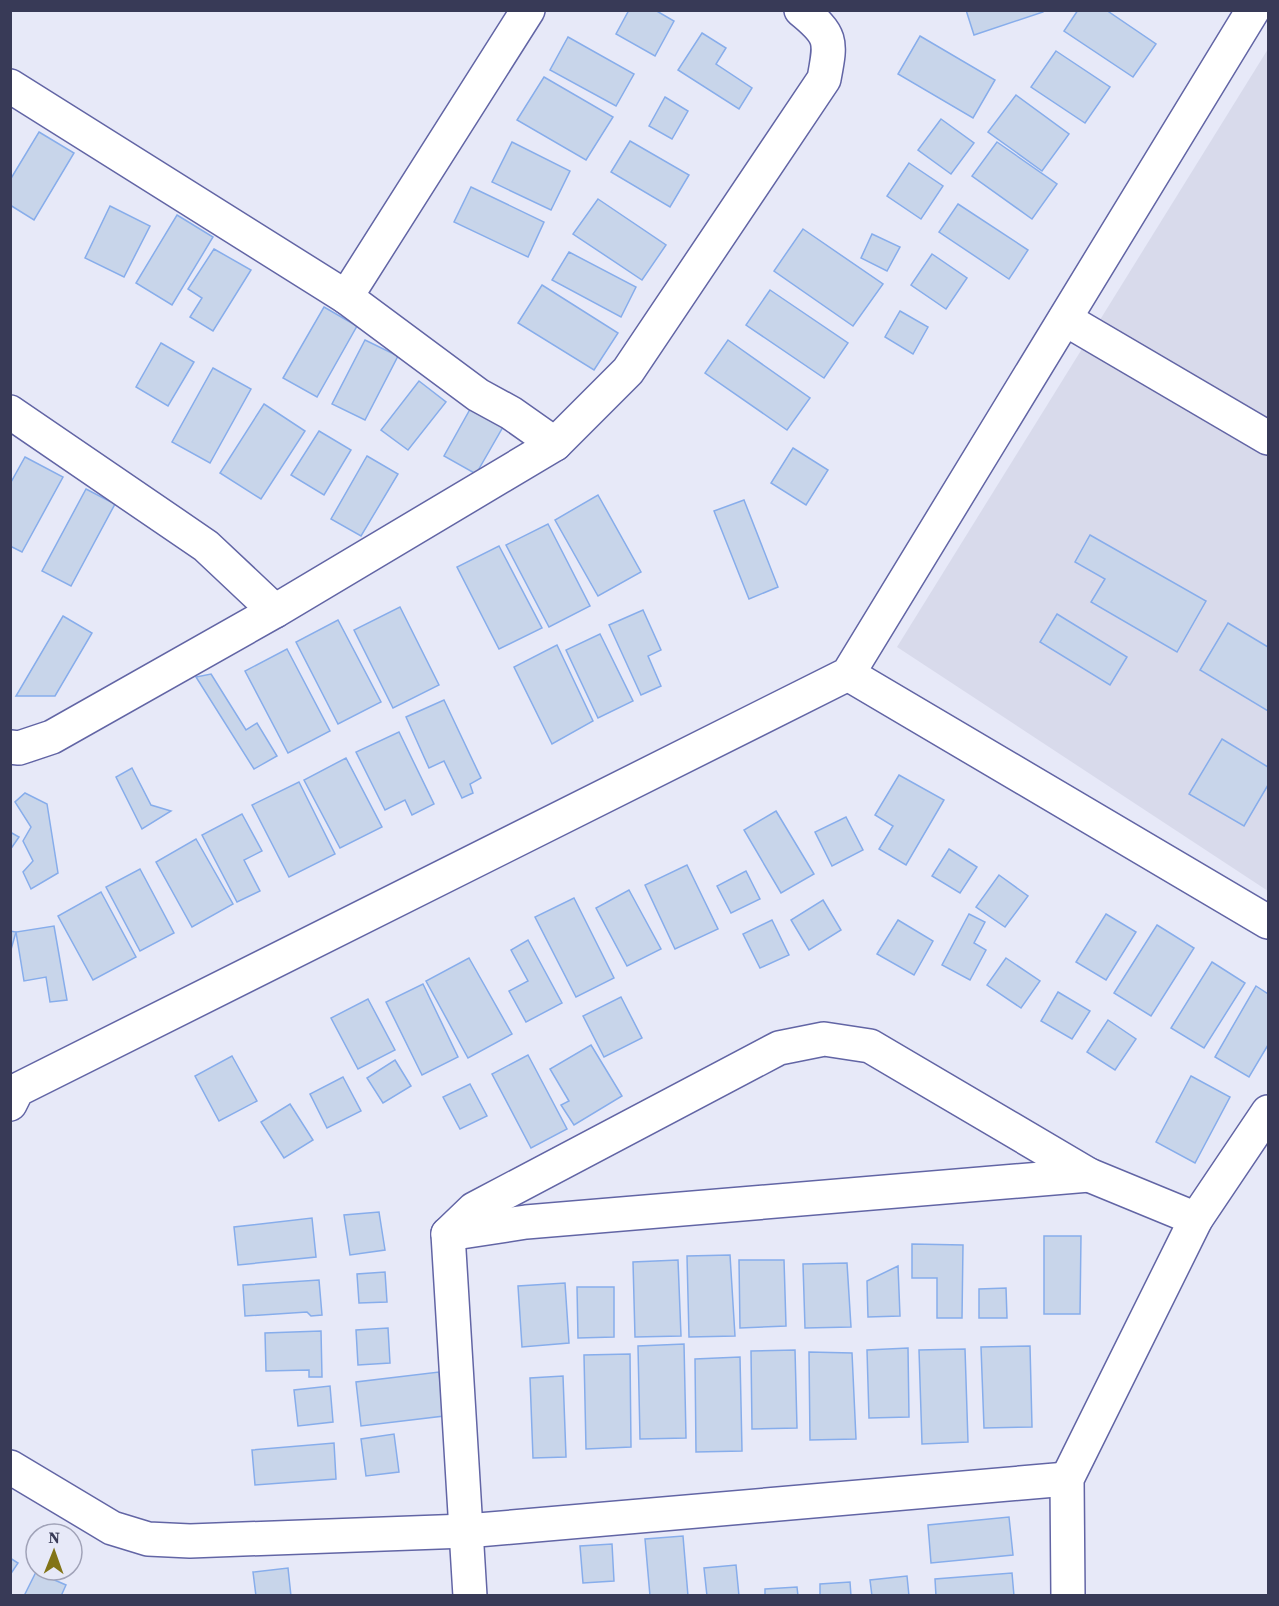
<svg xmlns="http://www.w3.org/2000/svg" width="1279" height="1606" viewBox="0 0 1279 1606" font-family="'Source Serif 4',serif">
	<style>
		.built { fill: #d8daeb }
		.building { fill: #c8d5ea; stroke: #87adeb; stroke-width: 1.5 }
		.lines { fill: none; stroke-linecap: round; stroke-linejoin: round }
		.minor-casing { stroke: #6265a5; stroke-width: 36 }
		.minor { stroke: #fff; stroke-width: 33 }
	</style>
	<rect width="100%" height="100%" fill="#e7e9f8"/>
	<polygon class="built" points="1268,49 1268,891 897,647"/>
	<g class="building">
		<polygon points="629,10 655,10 674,21 655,56 616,34"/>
		<polygon points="966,10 1043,10 1043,12 974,35"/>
		<polygon points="1078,10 1106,10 1156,44 1133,77 1064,31"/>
		<polygon points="702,33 726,48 716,64 752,88 739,109 678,70"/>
		<polygon points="920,36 995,80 973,118 898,74"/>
		<polygon points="568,37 634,74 616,106 550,70"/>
		<polygon points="1056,51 1110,87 1085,123 1031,87"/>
		<polygon points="544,77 613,117 586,160 517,120"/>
		<polygon points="1016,95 1069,134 1042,171 988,132"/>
		<polygon points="665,97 688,111 672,139 649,126"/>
		<polygon points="941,119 974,143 951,174 918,150"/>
		<polygon points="39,132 74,153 34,220 10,205 10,180"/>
		<polygon points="630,141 689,175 670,207 611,172"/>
		<polygon points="512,142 570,171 551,210 492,182"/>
		<polygon points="997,142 1057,184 1032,219 972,176"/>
		<polygon points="909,163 943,186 921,219 887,196"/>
		<polygon points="471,187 544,222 528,257 454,222"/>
		<polygon points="598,199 666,245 642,280 573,234"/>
		<polygon points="958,204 1028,250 1009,279 939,232"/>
		<polygon points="110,206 150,226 124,277 85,258"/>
		<polygon points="177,215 213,237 172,305 136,283"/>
		<polygon points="803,229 883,284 853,326 774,271"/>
		<polygon points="872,234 900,247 887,271 861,258"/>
		<polygon points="214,249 251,270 213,331 190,317 202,298 188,289"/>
		<polygon points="569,252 636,287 621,317 552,280"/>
		<polygon points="932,254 967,278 946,309 911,285"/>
		<polygon points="542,285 618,333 594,370 518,323"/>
		<polygon points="770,290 848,343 824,378 746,325"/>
		<polygon points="324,307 357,326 317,397 283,378"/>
		<polygon points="900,311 928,327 913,354 885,337"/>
		<polygon points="365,340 398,356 365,420 332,404"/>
		<polygon points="728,340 810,398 787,430 705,373"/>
		<polygon points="161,343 194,362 168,406 136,387"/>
		<polygon points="213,368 251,389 210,463 172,442"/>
		<polygon points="419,381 446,402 408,450 381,430"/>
		<polygon points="478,395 511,413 476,474 444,456"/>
		<polygon points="264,404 305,431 261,499 220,473"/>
		<polygon points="319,431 351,450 324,495 291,475"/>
		<polygon points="793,448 828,470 806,505 771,483"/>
		<polygon points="367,456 398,474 361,536 331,519"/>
		<polygon points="25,457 63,477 22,552 10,546 10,484"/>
		<polygon points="86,489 115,504 71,586 42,571"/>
		<polygon points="598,495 641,572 598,596 555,520"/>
		<polygon points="744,500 778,587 749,599 714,511"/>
		<polygon points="548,524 590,606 549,627 506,545"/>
		<polygon points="1090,535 1206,601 1177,652 1091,602 1105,579 1075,562"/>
		<polygon points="499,546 542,628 499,649 457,567"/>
		<polygon points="400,607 439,685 393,708 354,630"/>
		<polygon points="643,610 661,650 648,656 661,686 641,695 609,625"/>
		<polygon points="1057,614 1127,657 1110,685 1040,642"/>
		<polygon points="63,616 92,633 55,696 16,696"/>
		<polygon points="338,620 381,702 338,724 296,642"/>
		<polygon points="1228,623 1268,647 1268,711 1200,670"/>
		<polygon points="600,634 633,701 598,718 566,650"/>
		<polygon points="557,645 593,721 552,744 514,667"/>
		<polygon points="287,649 330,731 288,753 245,671"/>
		<polygon points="211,674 246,730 257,723 277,756 254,769 196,677"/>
		<polygon points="444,700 481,778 470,784 473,793 462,798 444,761 429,768 406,717"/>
		<polygon points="399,732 434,804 412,815 405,800 385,810 356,752"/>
		<polygon points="1222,739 1268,767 1268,785 1244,826 1189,794"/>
		<polygon points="346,758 382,827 340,848 304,780"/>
		<polygon points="132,768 151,805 171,811 142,829 116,777"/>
		<polygon points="899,775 944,800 906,865 879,849 893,826 875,815"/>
		<polygon points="299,782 335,854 289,877 252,805"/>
		<polygon points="25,793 47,804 58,873 31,889 23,872 33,861 23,841 31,827 15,802"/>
		<polygon points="776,811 814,874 781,893 744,830"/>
		<polygon points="242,814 262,851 244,860 260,891 237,902 202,835"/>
		<polygon points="846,817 863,850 832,866 815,832"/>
		<polygon points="10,832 19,837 10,850"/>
		<polygon points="196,839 233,904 192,927 156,862"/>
		<polygon points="949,849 977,867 960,893 932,876"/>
		<polygon points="687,865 718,929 675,949 645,885"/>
		<polygon points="140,869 174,933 140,951 106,887"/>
		<polygon points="746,871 760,899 731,913 717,886"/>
		<polygon points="999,875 1028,896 1005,927 976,907"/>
		<polygon points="629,890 661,949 627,966 596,908"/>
		<polygon points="101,892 136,957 93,980 58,916"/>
		<polygon points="574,898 614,978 576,997 535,917"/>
		<polygon points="823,900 841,930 809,950 791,920"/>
		<polygon points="969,914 985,922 974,943 986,950 970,980 942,965"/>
		<polygon points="1106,914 1136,932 1106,980 1076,962"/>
		<polygon points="772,920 789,955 760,968 743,934"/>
		<polygon points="898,920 933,941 914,975 877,954"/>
		<polygon points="1157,925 1194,948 1151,1016 1114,993"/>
		<polygon points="54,926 67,1000 50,1002 46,977 24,981 16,932"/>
		<polygon points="10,931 16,932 10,953"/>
		<polygon points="528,940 562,1003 526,1022 509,991 528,981 511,950"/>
		<polygon points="469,958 512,1034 468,1058 426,981"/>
		<polygon points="1006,958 1040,981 1021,1008 987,985"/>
		<polygon points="1212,962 1245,983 1204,1048 1171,1028"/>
		<polygon points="423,984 458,1057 422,1075 386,1002"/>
		<polygon points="1256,986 1268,994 1268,1045 1249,1077 1215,1057"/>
		<polygon points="1058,992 1090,1011 1072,1039 1041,1021"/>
		<polygon points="621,997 642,1038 604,1057 583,1016"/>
		<polygon points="368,999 395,1050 358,1069 331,1018"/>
		<polygon points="1108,1020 1136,1039 1115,1070 1087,1052"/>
		<polygon points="591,1045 622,1096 574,1125 561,1105 569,1101 550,1069"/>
		<polygon points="528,1055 567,1129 531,1148 492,1074"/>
		<polygon points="232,1056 257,1101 219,1121 195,1076"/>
		<polygon points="395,1060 411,1086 383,1103 367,1078"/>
		<polygon points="1191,1076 1230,1097 1195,1163 1156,1142"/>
		<polygon points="343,1077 361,1111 327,1128 310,1094"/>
		<polygon points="470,1084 487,1116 460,1129 443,1097"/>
		<polygon points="290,1104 313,1140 284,1158 261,1122"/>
		<polygon points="379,1212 385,1250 350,1255 344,1215"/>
		<polygon points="312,1218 316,1257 238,1265 234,1227"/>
		<polygon points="1044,1236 1081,1236 1080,1314 1044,1314"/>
		<polygon points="912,1244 963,1245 962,1318 937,1318 937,1278 912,1278"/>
		<polygon points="730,1255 735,1336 689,1337 687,1256"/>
		<polygon points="678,1260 681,1336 635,1337 633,1262"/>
		<polygon points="739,1260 784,1260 786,1326 740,1328"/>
		<polygon points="847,1263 851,1327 805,1328 803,1264"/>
		<polygon points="898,1266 900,1316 868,1317 867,1281"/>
		<polygon points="385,1272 387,1302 359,1303 357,1274"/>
		<polygon points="319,1280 322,1315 311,1316 307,1312 245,1316 243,1285"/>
		<polygon points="565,1283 569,1343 522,1347 518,1286"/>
		<polygon points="577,1287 614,1287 614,1337 578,1338"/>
		<polygon points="1006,1288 1007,1318 979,1318 979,1289"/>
		<polygon points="388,1328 390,1363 358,1365 356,1330"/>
		<polygon points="321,1331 322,1377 309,1377 309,1370 266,1371 265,1333"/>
		<polygon points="684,1344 686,1438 640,1439 638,1346"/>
		<polygon points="1030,1346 1032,1427 984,1428 981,1347"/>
		<polygon points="908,1348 909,1417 869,1418 867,1350"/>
		<polygon points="965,1349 968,1442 922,1444 919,1350"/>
		<polygon points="795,1350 797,1428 752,1429 751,1351"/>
		<polygon points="809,1352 852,1353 856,1439 810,1440"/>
		<polygon points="630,1354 631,1447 586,1449 584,1355"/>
		<polygon points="740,1357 742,1451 696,1452 695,1359"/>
		<polygon points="439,1372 444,1416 361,1426 356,1382"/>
		<polygon points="563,1376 566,1457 533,1458 530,1378"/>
		<polygon points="330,1386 333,1422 298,1426 294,1390"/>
		<polygon points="394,1434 399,1472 366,1476 361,1439"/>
		<polygon points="334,1443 336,1479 255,1485 252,1450"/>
		<polygon points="1009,1517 1013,1555 931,1563 928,1525"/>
		<polygon points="683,1536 688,1596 650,1596 645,1539"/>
		<polygon points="612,1544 614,1581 583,1583 580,1546"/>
		<polygon points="10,1558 18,1563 10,1575"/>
		<polygon points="736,1565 739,1596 707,1596 704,1568"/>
		<polygon points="288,1568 291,1596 256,1596 253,1572"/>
		<polygon points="36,1572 66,1585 61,1596 24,1596"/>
		<polygon points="1012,1573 1014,1596 936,1596 935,1579"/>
		<polygon points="907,1576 909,1596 872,1596 870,1580"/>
		<polygon points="850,1582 851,1596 820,1596 820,1584"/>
		<polygon points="797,1587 798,1596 765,1596 765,1589"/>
	</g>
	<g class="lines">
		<g class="minor-casing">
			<g id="minor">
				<polyline points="10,86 346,297 478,395 511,413 555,444"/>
				<polyline points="346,297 528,10"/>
				<polyline points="1065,319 1268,438"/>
				<polyline points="10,412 206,546 275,611"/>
				<polyline points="848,674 1268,922"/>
				<path d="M10,747l9,1 33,-11 223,-126 280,-167 73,-73 196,-292c7,-38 9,-43 -23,-69"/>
				<polyline points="10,1104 17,1090 848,674 1253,10"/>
				<polyline points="448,1234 526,1222 1089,1175"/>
				<polyline points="10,1467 112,1528 148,1539 190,1541 466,1531 1067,1479"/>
				<polyline points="470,1596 448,1234 474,1209 779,1048 824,1039 870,1046 1089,1175 1196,1219"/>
				<polyline points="1068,1596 1067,1479 1196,1219 1268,1112"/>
			</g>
		</g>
		<use href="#minor" class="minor"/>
	</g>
	<rect width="1279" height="1606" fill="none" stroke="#383a57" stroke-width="24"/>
	<g transform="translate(54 1552) rotate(1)"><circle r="28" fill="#e7e9f8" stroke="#a1a3b8" stroke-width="1.5"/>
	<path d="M0-4.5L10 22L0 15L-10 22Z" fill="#827417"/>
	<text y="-9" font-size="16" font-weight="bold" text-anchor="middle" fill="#383a57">N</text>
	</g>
</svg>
